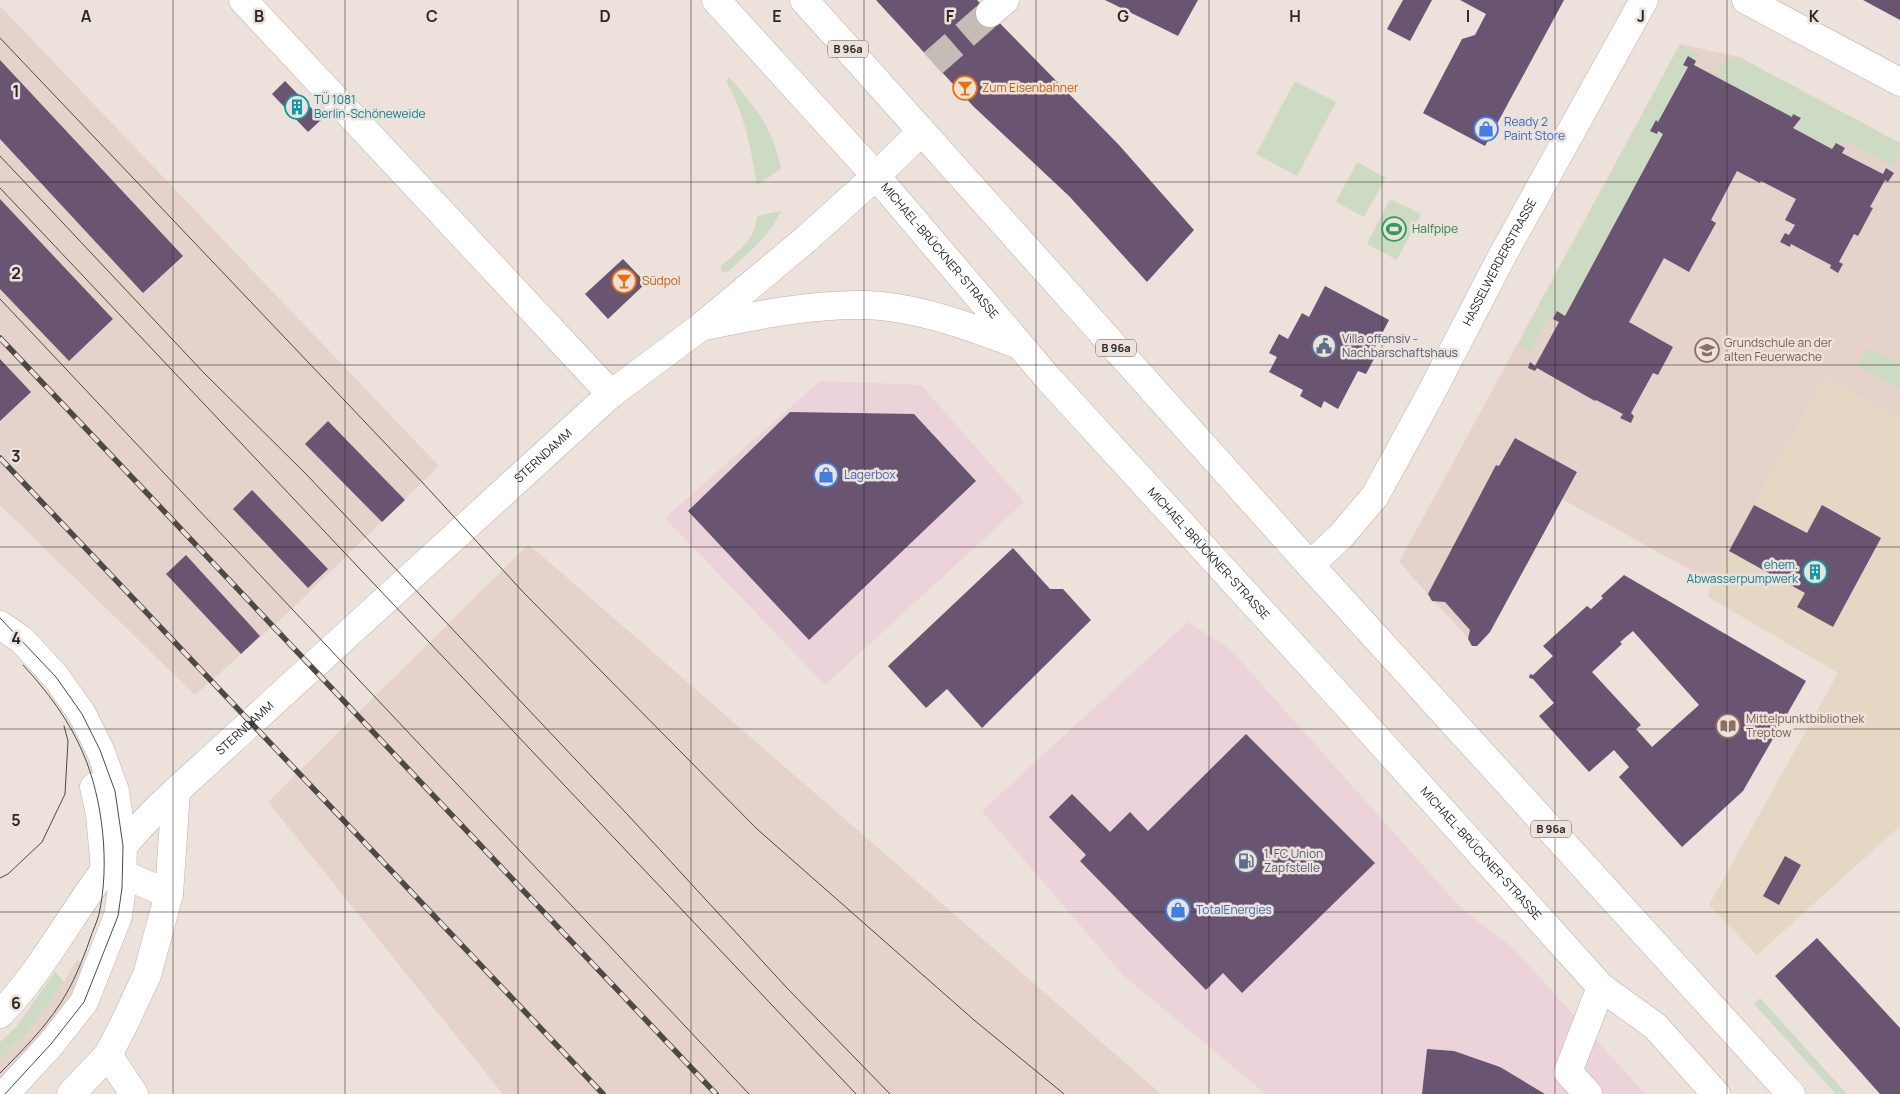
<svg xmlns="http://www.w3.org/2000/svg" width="1900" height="1094" viewBox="0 0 1900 1094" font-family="Manrope,sans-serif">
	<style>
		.commercial { fill: #ecd2d9 }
		.industrial { fill: #e4d8c4 }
		.built { fill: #e5d3cb }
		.green { fill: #cddbc4 }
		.building { fill: #695472; fill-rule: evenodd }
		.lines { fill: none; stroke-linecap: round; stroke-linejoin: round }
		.minor-tunnel { stroke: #c5bcb7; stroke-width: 28; stroke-dasharray: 28 14; stroke-linecap: butt }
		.minor-casing { stroke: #bcb2ad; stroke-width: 29 }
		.major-casing { stroke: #bcb2ad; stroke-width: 29 }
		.minor { stroke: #fff; stroke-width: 28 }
		.major { stroke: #fff; stroke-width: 28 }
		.tram { stroke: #4e4946; stroke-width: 1 }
		.rail-casing { stroke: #4e4946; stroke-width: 5.5 }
		.rail { stroke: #ece1db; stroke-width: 4; stroke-dasharray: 11; stroke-linecap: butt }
		.grid { fill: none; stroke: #2b2725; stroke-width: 1; stroke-opacity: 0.55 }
		.labels { text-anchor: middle; stroke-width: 5; stroke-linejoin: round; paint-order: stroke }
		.shield { fill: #ece1db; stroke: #655f5c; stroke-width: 1 }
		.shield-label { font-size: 11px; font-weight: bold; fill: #2b2725 }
		.food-label { font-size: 12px; fill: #c56008; stroke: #ece1db; text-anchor: start }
		.culture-label { font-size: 12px; fill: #0d838f; stroke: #ece1db; text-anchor: start }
		.shop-label { font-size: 12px; fill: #366cbe; stroke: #ece1db; text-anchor: start }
		.leisure-label { font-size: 12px; fill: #27864d; stroke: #ece1db; text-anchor: start }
		.street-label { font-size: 12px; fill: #2b2725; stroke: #ece1db }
		.service-label { font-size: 12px; fill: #4e5e75; stroke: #ece1db; text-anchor: start }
		.education-label { font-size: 12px; fill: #785e54; stroke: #ece1db; text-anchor: start }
		.grid-label { font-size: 16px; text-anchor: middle; font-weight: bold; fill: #2b2725; stroke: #ece1db; stroke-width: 5; stroke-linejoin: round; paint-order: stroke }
	</style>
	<rect width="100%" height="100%" fill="#ece1db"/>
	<g class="commercial">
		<polygon points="820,381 921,385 1024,502 825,685 665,518"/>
		<polygon points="1188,622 1230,649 1461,908 1513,948 1645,1094 1266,1094 1123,975 982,811"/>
	</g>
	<polygon class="industrial" points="1824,376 1900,418 1900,826 1757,955 1709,905 1838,673 1708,597 1712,582"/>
	<g class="built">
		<polygon points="0,6 439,466 292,609 195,695 0,505"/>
		<polygon points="1680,44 1739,57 1900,143 1900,418 1824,377 1712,582 1562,499 1490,632 1476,647 1399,562"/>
		<polygon points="528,545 541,555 1161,1094 503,1094 268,802"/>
		<polygon points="77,959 101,985 0,1094 0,1058 26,1034 64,982"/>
	</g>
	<g class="green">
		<polygon points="1680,44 1699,54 1696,61 1688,57 1684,65 1688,67 1658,122 1656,120 1651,131 1656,134 1658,131 1663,134 1565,316 1557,311 1553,319 1549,318 1531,352 1518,345"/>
		<path d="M1739,57l161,86v5l-8,18 -46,-24 -3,5 -7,-4 -4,6 -39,-21 7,-10 -6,-4 -2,3 -78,-41c7,-12 10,-19 25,-19z"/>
		<path d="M729,77c28,33 43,48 52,92l-24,16c-6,-36 -12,-71 -31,-104z"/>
		<polygon points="1295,81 1336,102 1297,176 1256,154"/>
		<polygon points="1357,162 1386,178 1364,217 1336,202"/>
		<polygon points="1390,199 1421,214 1397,260 1367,244"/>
		<path d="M781,211c-11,25 -35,44 -55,62l-5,-2v-5c18,-16 33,-24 36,-50z"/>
		<polygon points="1868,347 1900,364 1900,389 1857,366"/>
		<polygon points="55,972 64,982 26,1034 0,1058 0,1042 16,1027"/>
		<polygon points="1760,998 1847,1094 1836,1094 1754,1004"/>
	</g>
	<g class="building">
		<polygon points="876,0 977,0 1119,145 1194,230 1147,282 1070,197 973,106"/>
		<polygon points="1105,0 1198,0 1178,36"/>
		<polygon points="1403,0 1432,0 1410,41 1387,29"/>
		<polygon points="1460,0 1564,0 1485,146 1423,113 1462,39 1475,35 1486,14"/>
		<polygon points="1863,0 1900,0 1900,20"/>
		<polygon points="1688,56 1696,61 1694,65 1792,117 1793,114 1801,118 1793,128 1832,149 1836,143 1845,148 1842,153 1883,174 1886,168 1894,173 1888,182 1885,180 1870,207 1873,208 1858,236 1854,234 1839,262 1843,264 1838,273 1830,268 1831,265 1791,244 1790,247 1780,242 1785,233 1789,235 1795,225 1785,220 1796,199 1761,181 1760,183 1737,171 1711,220 1716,223 1689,272 1664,258 1629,322 1673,347 1658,375 1653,373 1631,413 1634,416 1631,423 1620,418 1623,414 1596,400 1595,401 1537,368 1535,371 1528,368 1530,362 1535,366 1559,322 1553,319 1557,311 1565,316 1663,134 1658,131 1657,134 1650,131 1656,120 1658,122 1688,67 1683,65"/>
		<polygon points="0,60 183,256 143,293 0,139"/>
		<polygon points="285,81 322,119 308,132 272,94"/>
		<polygon points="0,199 113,319 69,361 0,289"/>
		<polygon points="623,259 646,283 608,319 585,294"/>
		<polygon points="1325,286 1389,320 1371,355 1375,357 1366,374 1358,371 1338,409 1324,401 1321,408 1300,396 1303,390 1269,372 1277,357 1269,353 1279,334 1288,339 1302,313 1309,317"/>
		<polygon points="0,359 31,392 0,421"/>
		<polygon points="790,412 914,414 976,481 809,640 688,511"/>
		<polygon points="328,421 405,500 382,522 305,444"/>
		<polygon points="1515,438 1577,472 1490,632 1477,646 1472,646 1468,639 1470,630 1445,602 1432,601 1428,594 1496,465 1499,466"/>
		<polygon points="252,490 328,569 308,588 233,509"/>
		<polygon points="1754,505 1807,533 1822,505 1881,538 1833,627 1797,607 1805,593 1729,551"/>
		<polygon points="1013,548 1050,589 1063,589 1091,620 982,728 947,689 926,708 888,666"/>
		<polygon points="186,555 260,636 241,654 166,574"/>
		<path d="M1624,575l182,106 -63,110 -61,56 -63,-70 10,-10 -15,-17 -25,22 -50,-56 15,-13 -21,-24 -4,-1 1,-4 3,1 20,-19 -10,-10 44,-40 4,3 12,-11 -2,-2zM1633,631l66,74 -47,42 -16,-18 5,-4 -49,-53 30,-28 -2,-2z"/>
		<polygon points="1246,734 1375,863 1242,993 1223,973 1206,990 1080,861 1086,855 1049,817 1072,794 1110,832 1130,812 1148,831"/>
		<polygon points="1785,856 1801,865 1779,905 1763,896"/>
		<polygon points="1817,938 1900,1028 1900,1094 1880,1094 1775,976"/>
		<polygon points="1427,1049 1454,1051 1500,1067 1545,1094 1422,1094"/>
	</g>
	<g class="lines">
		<polyline class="minor-tunnel" points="933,63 990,13"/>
		<g class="minor-casing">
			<g id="minor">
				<polyline points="243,0 611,394"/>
				<polyline points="1746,0 1900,82"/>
				<polyline points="990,13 1005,0"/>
				<path id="s1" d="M1310,565l31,-29 34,-40 54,-99 72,-139 143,-258"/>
				<polyline points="0,625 22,640 56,677 82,714 100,750 115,791 123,846 122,888 118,916 84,1002 51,1044 5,1094"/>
				<polyline points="94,787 100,814 105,870"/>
				<polyline points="104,873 122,874 169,894"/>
				<polyline points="108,1055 134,1094"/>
				<polyline points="1588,1094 1568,1072 1601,987"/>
			</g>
		</g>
		<g class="major-casing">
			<g id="major">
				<path id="s2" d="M716,0l160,176 171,201 300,328 254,282 54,39 61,68"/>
				<polyline points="804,0 1310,565 1791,1094"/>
				<path d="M704,326c50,-10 102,-21 154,-21 51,-1 111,21 158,39"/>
				<path id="s3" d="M0,1014c41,-42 69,-96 104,-143 21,-30 45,-55 72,-80l435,-397 91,-68 103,-86 71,-64 45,-44"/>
				<polyline points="71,1094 108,1055 125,1022 147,975 169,894 176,791"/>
			</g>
		</g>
		<use href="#minor" class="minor"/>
		<use href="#major" class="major"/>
		<g class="tram">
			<polyline points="0,38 422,482 524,593 757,829 974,1020 1064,1094"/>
			<polyline points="0,156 204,373 307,475 627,814 787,988 890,1094"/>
			<polyline points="0,188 856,1094"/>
			<polyline points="0,299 749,1094"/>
			<polyline points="0,618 56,677 82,714 100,750 115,791 123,846 122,888 118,916 84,1002 51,1044 5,1094"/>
			<polyline points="0,878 8,874 42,842 65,794 68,741 64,726"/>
			<path d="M0,1073c21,-21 43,-43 60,-69 13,-20 22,-42 30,-65 3,-9 7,-17 9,-25 11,-49 4,-115 -16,-161 -14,-33 -36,-62 -60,-88"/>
		</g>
		<g class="rail-casing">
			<g id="rail">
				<polyline points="0,338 716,1094"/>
				<polyline points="0,458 603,1094"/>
			</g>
		</g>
		<use href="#rail" class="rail"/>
	</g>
	<path class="grid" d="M173,0v1094M345,0v1094M518,0v1094M691,0v1094M864,0v1094M1036,0v1094M1209,0v1094M1382,0v1094M1555,0v1094M1727,0v1094M0,182h1900M0,365h1900M0,547h1900M0,729h1900M0,912h1900"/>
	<defs>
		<g id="bar-ring" transform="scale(1.25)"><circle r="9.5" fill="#ece1db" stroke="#e8710a" stroke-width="1.5"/><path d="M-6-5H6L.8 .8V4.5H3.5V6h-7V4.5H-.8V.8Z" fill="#e8710a"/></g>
		<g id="building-ring" transform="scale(1.25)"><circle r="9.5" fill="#ece1db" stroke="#0f9aa8" stroke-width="1.5"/><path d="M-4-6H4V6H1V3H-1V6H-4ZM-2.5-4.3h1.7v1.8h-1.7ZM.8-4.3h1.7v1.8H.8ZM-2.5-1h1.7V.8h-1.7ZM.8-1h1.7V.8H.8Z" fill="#0f9aa8"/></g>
		<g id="shop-ring" transform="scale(1.25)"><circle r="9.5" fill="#ece1db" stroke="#3f7fe0" stroke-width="1.5"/><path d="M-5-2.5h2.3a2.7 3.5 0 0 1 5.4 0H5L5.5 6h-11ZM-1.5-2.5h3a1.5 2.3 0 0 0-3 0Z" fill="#3f7fe0"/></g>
		<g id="stadium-ring" transform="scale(1.25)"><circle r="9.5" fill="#ece1db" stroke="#2e9e5b" stroke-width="1.5"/><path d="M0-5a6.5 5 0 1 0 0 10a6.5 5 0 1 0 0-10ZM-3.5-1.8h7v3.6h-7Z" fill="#2e9e5b"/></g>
		<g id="civic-ring" transform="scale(1.25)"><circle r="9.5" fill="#ece1db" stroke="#5c6f8a" stroke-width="1.5"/><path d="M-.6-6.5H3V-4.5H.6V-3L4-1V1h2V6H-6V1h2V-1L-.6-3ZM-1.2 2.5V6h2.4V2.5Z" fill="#5c6f8a"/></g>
		<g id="school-ring" transform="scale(1.25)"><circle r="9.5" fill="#ece1db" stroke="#8d6e63" stroke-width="1.5"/><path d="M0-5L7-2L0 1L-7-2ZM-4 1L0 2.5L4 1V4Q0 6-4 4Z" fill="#8d6e63"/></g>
		<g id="library-ring" transform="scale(1.25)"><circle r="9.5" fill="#ece1db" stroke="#8d6e63" stroke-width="1.5"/><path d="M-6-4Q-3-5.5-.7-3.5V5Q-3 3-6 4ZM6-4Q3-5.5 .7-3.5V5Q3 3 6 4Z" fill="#8d6e63"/></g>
		<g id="fuel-ring" transform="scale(1.25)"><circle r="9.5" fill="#ece1db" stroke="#5c6f8a" stroke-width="1.5"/><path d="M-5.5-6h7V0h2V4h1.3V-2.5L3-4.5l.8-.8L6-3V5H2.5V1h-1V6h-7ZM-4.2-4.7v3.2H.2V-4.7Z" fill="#5c6f8a"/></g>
	</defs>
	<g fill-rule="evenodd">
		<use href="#bar-ring" x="965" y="88"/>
		<use href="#building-ring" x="297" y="107"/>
		<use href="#shop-ring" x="1486" y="129"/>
		<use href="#stadium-ring" x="1394" y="229"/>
		<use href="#bar-ring" x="624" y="281"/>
		<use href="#civic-ring" x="1324" y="346"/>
		<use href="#school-ring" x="1707" y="350"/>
		<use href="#shop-ring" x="826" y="475"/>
		<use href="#building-ring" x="1815" y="572"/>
		<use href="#library-ring" x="1728" y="726"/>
		<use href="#fuel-ring" x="1246" y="861"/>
		<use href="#shop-ring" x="1178" y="910"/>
	</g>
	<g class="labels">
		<g class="shield">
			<rect x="828" y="40.5" width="40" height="17" rx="4"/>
			<rect x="1096" y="339.5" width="40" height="17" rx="4"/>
			<rect x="1531" y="820.5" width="40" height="17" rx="4"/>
		</g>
		<g class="shield-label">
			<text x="848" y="53">B 96a</text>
			<text x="1116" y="352">B 96a</text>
			<text x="1551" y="833">B 96a</text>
		</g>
		<g class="food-label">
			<text x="982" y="92">Zum Eisenbahner</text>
			<text x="642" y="285">Südpol</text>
		</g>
		<g class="culture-label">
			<text x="314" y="104">TÜ 1081<tspan x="314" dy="14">Berlin-Schöneweide</tspan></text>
			<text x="1798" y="569" text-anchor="end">ehem.<tspan x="1798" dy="14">Abwasserpumpwerk</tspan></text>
		</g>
		<g class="shop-label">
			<text x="1504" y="126">Ready 2<tspan x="1504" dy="14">Paint Store</tspan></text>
			<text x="844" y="479">Lagerbox</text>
			<text x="1196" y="914">TotalEnergies</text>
		</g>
		<g class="leisure-label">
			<text x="1412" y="233">Halfpipe</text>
		</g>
		<g class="street-label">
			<text dy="4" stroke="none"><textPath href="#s2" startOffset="336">MICHAEL-BRÜCKNER-STRASSE</textPath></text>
			<text dy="4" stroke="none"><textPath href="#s1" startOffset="360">HASSELWERDERSTRASSE</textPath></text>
			<text dy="4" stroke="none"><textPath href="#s3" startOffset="782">STERNDAMM</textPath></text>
			<text dy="4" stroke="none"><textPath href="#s2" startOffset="741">MICHAEL-BRÜCKNER-STRASSE</textPath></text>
			<text dy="4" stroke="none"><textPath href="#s3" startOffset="378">STERNDAMM</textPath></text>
			<text dy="4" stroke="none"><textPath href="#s2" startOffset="1146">MICHAEL-BRÜCKNER-STRASSE</textPath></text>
		</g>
		<g class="service-label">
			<text x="1342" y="343">Villa offensiv -<tspan x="1342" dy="14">Nachbarschaftshaus</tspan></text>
			<text x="1264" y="858">1. FC Union<tspan x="1264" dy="14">Zapfstelle</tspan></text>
		</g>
		<g class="education-label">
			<text x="1724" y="347">Grundschule an der<tspan x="1724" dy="14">alten Feuerwache</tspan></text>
			<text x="1746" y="723">Mittelpunktbibliothek<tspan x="1746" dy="14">Treptow</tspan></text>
		</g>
	</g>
	<g class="grid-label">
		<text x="86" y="22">A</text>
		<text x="259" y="22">B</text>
		<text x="432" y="22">C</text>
		<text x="605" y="22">D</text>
		<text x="777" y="22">E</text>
		<text x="950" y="22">F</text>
		<text x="1123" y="22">G</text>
		<text x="1295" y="22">H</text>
		<text x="1468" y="22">I</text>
		<text x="1641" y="22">J</text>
		<text x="1814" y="22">K</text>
		<text x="16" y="97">1</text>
		<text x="16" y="279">2</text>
		<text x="16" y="462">3</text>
		<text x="16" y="644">4</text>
		<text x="16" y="826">5</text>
		<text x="16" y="1009">6</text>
	</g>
</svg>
